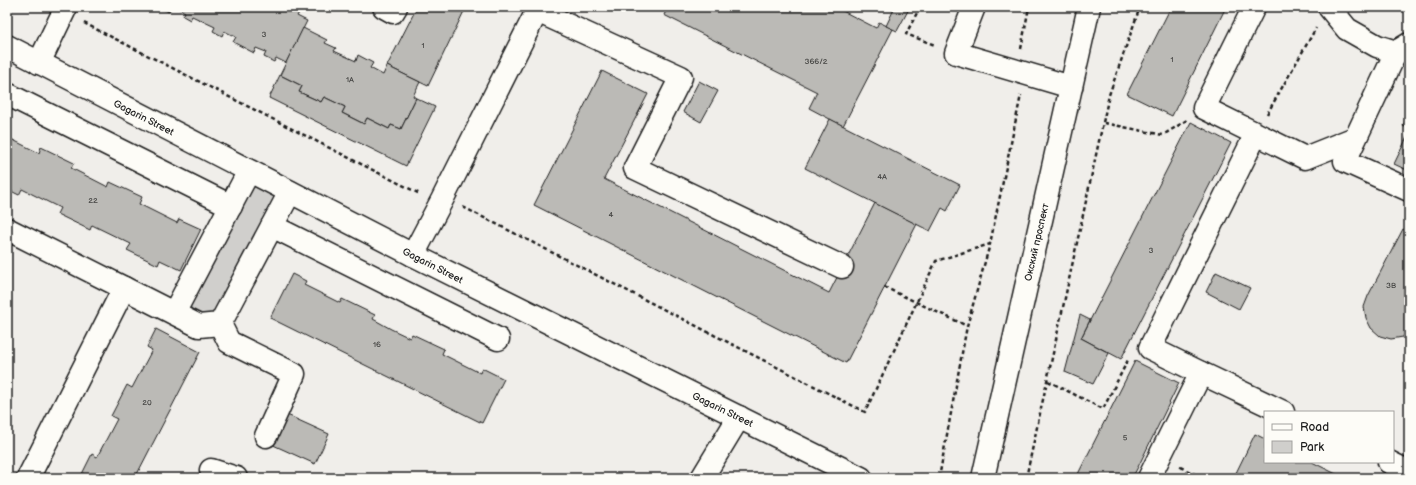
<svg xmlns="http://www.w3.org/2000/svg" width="1416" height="485" viewBox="0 0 1416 485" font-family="'Balsamiq Sans',sans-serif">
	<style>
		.green { fill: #d0cfcc; stroke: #767674 }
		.building { fill: #bbbab6; stroke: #1c1c1c }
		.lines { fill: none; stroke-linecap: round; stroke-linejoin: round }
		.minor-casing { stroke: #1c1c1c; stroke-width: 25 }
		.major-casing { stroke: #1c1c1c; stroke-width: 25 }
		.path { stroke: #1c1c1c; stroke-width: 2.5; stroke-dasharray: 4 3; stroke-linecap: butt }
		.minor { stroke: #fdfcf7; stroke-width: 22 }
		.major { stroke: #fdfcf7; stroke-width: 22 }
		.labels { text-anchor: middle; stroke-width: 3; stroke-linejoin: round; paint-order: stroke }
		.number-label { font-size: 8px; fill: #444442 }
		.street-label { font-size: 10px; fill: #1c1c1c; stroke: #fdfcf7 }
	</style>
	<rect width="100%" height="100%" fill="#f0eeea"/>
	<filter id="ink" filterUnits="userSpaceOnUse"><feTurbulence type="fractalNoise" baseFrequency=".025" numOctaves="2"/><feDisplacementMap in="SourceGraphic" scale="8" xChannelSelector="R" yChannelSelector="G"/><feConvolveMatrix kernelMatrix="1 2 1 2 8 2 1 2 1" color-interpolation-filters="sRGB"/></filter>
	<g filter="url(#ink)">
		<path class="green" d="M253,185l24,12 -58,114c-10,6 -16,8 -26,2l-3,-8z"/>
		<g class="building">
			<polygon points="158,7 171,7 169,12"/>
			<polygon points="176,7 284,7 291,11 293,7 300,11 297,16 307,21 286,63 276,58 274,62 264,57 266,52 256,48 254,53 233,42 236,37 224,31 222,36 213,31 215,27 192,16 190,20 183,16 185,12"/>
			<polygon points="417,7 466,7 428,86 387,66"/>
			<polygon points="668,7 835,7 876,28 879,22 893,29 843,126 809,108 817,92 664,15"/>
			<polygon points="895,7 910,7 897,31 886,26"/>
			<polygon points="1171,7 1226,7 1172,116 1127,94"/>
			<polygon points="303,28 327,40 325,43 336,48 334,51 356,61 358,55 373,63 370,68 383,75 387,66 420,82 413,96 416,98 401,129 391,125 389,129 367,118 364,124 342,113 345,107 324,97 321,102 299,92 302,86 280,75"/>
			<polygon points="602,71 648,94 604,179 829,293 875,203 917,224 846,363 534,205"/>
			<polygon points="280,75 302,86 299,92 321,102 324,97 345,107 342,113 364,124 367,118 389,129 391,125 401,129 416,98 435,107 406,166 269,98"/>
			<polygon points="699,81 718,91 701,122 683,112"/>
			<polygon points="1409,113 1409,129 1403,126"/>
			<polygon points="830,119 960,185 947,211 942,208 930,231 805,168"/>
			<polygon points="1191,122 1231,143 1121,359 1081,338"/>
			<polygon points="1409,133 1409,171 1394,164"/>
			<polygon points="7,137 39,153 41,147 74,163 71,168 108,187 110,182 142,197 139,204 177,223 179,219 201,229 181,270 160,260 158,265 127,250 131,244 92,225 90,230 57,214 60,208 22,189 19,195 7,189"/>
			<polygon points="1403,229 1409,232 1409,334 1403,337 1391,339 1380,336 1371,328 1366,318 1364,307 1368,296"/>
			<polygon points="1216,272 1250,288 1239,309 1206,292"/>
			<polygon points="292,274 306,281 304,285 340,303 342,299 375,315 373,319 391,329 410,338 412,334 444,349 442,354 480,373 482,368 504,379 482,423 270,318"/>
			<polygon points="1080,315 1090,320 1081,338 1109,353 1093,384 1065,372"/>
			<polygon points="156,329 200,352 135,478 80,478 92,454 97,457 117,419 111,416 127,385 132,388 152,350 147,347"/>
			<polygon points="1135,361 1179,383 1138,467 1132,478 1076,478"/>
			<polygon points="285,414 329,434 315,464 271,444"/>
			<polygon points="1255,434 1265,439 1265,462 1312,462 1344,478 1237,478 1234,477"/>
		</g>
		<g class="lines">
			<g class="minor-casing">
				<g id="minor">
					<polyline points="384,7 393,12 396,7"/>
					<polyline points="974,7 956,53 1071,87"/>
					<polyline points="1254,7 1204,108 1305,158 1355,138"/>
					<polyline points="1329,7 1347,29 1377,46 1396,52"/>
					<polyline points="537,11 681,77 635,168 842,267"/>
					<polyline points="1409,44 1396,52 1345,161 1409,190"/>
					<polyline points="7,46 413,255 861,478"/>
					<polyline points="39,63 66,7"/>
					<polyline points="7,94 231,206"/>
					<polyline points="272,226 498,339"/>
					<polyline points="7,229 124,288"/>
					<polyline points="413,255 442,200 539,7"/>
					<polyline points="174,313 249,171"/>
					<polyline points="220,324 229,342 294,374 266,436"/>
					<polyline points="1201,373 1283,412"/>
					<polyline points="1389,462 1409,472"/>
					<polyline points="211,470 236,478"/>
					<polyline points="28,478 124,288 199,326 220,324 290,192"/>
					<polyline points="702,478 739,417"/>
					<polyline points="1149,478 1201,373 1150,348 1256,134"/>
				</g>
			</g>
			<g class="major-casing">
				<polyline id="major" points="983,478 1089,7"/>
			</g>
			<g class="path">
				<polyline points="920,7 906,34 935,45"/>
				<polyline points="84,23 420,194"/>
				<polyline points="1021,49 1029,7"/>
				<polyline points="1267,114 1316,28"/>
				<polyline points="1104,123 1163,135 1187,120"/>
				<polyline points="463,207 865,412 936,261 990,244 1021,95"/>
				<polyline points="884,287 967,326"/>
				<polyline points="1048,381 1103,409 1129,358"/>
				<polyline points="1180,467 1203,478"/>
				<polyline points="939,478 967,326 990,244"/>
				<polyline points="1026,478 1109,95 1140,7"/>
			</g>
			<use href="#minor" class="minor"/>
			<use href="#major" class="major"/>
		</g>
	</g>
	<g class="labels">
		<g class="number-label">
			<text x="264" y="37">3</text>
			<text x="423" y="48">1</text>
			<text x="1172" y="62">1</text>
			<text x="816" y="64">366/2</text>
			<text x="350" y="82">1А</text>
			<text x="882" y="179">4А</text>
			<text x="93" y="203">22</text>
			<text x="611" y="217">4</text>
			<text x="1151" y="253">3</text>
			<text x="1391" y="288">3В</text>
			<text x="377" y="347">16</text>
			<text x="147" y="405">20</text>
			<text x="1125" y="440">5</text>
		</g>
		<g class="street-label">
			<text transform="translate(144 117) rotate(27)" y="4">Gagarin Street</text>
			<text transform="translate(1036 242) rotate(-77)" y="4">Окский проспект</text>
			<text transform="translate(433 265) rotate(27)" y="4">Gagarin Street</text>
			<text transform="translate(723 409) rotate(26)" y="4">Gagarin Street</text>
		</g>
	</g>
	<rect width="1416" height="485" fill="none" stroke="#fdfcf7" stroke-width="24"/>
	<rect x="12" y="12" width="1392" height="461" fill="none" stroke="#1c1c1c" stroke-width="1.5" filter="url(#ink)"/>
	<rect x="1264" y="411" width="130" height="52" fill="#fdfcf7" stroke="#a3a29f"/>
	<rect x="1272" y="424" width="20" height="6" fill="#fdfcf7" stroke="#a3a29f"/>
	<text x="1300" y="431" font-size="12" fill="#1c1c1c">Road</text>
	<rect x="1272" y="441" width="20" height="12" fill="#d0cfcc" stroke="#a3a29f"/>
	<text x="1300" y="451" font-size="12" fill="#1c1c1c">Park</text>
</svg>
